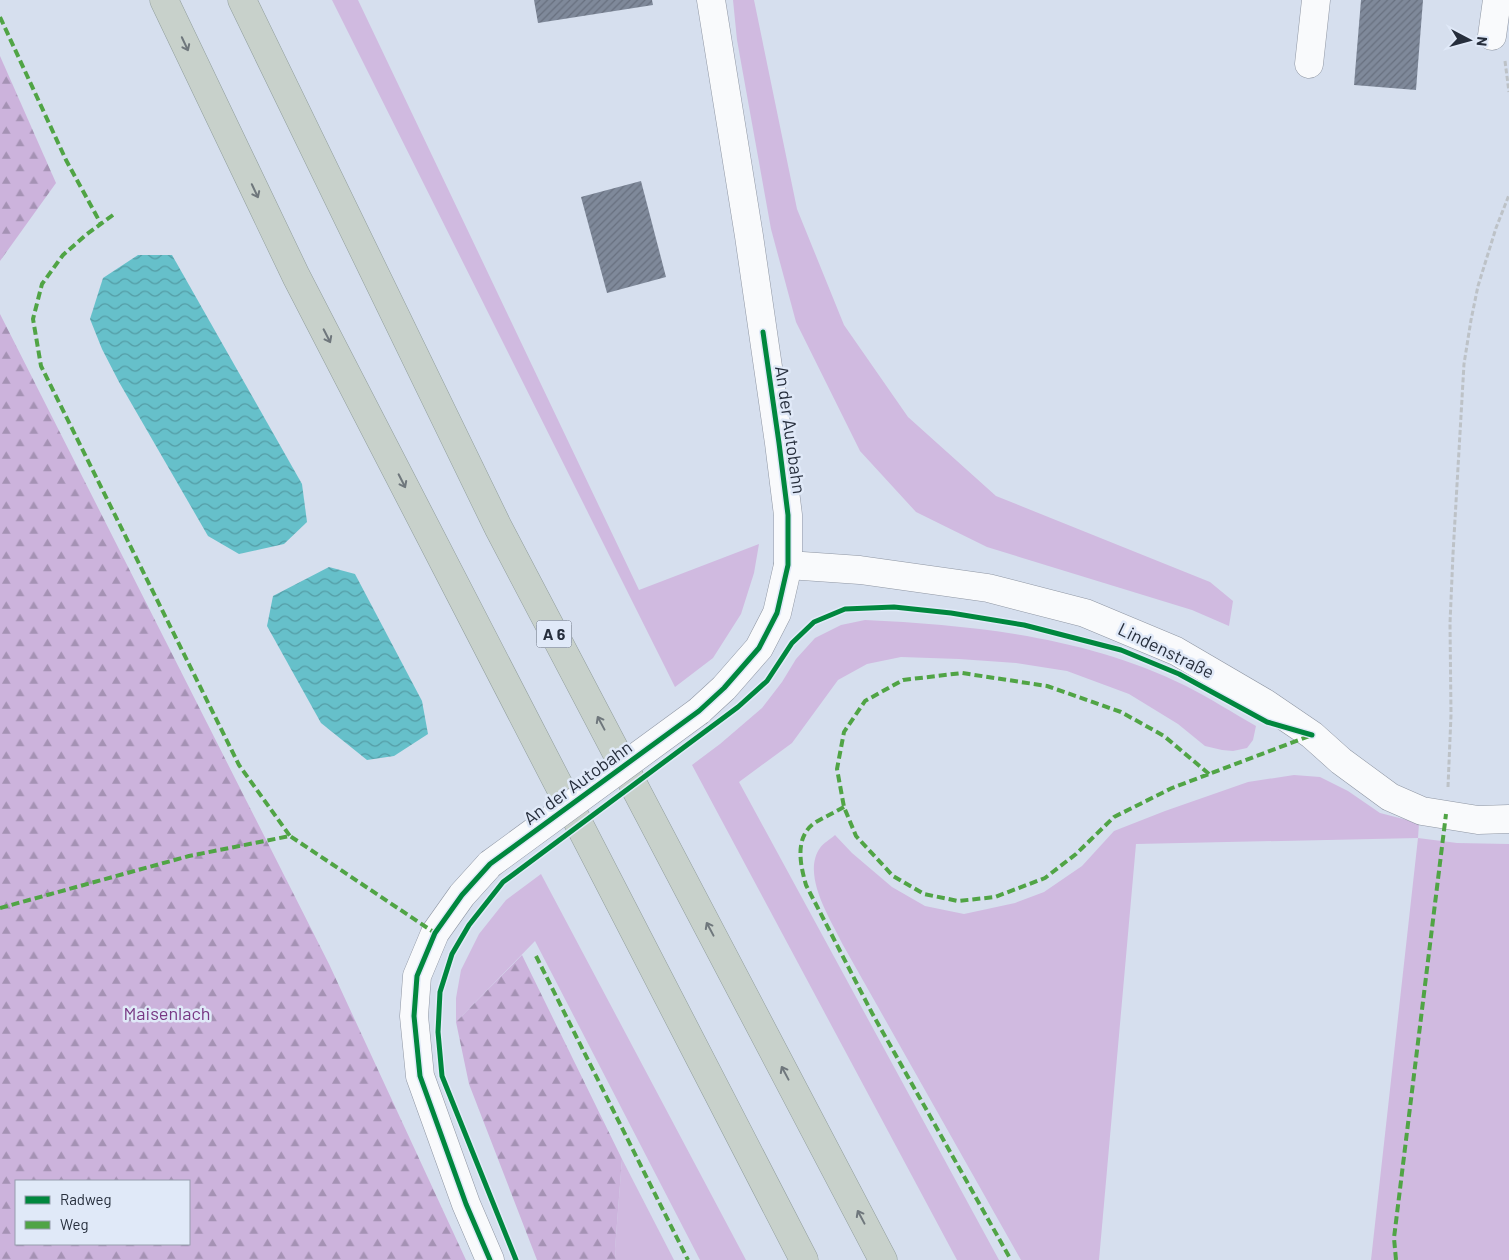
<svg xmlns="http://www.w3.org/2000/svg" width="1509" height="1260" viewBox="0 0 1509 1260" font-family="Barlow,sans-serif">
	<style>
		.green { fill: #d0bae0 }
		.forest { fill: url(#forest-firs); fill-rule: evenodd }
		.water { fill: url(#water-waves) }
		.building { fill: url(#building-hatch) }
		.lines { fill: none; stroke-linecap: round; stroke-linejoin: round }
		.minor-casing { stroke: #8f96a3; stroke-width: 29 }
		.motorway-casing { stroke: #919e9d; stroke-width: 29 }
		.path { stroke: #bdc2c7; stroke-width: 3; stroke-dasharray: 5 2.5; stroke-linecap: butt }
		.minor { stroke: #f9fafc; stroke-width: 28 }
		.motorway { stroke: #c8d1cb; stroke-width: 28 }
		.minor-bridge-casing { stroke: #8f96a3; stroke-width: 29; stroke-linecap: butt }
		.minor-bridge { stroke: #f9fafc; stroke-width: 28 }
		.quiet { stroke: #50a445; stroke-width: 4; stroke-dasharray: 8 4; stroke-linecap: butt }
		.cycleway-casing { stroke: #e0e9f8; stroke-width: 8 }
		.cycleway { stroke: #00873e; stroke-width: 5 }
		.oneway { stroke: #6f777c }
		.labels { text-anchor: middle; stroke-width: 5; stroke-linejoin: round; paint-order: stroke }
		.shield { fill: #e0e9f8; stroke: #5e6674; stroke-width: 1 }
		.shield-label { font-size: 16px; font-weight: bold; fill: #262e3c }
		.street-label { font-size: 18px; fill: #262e3c; stroke: #e0e9f8 }
		.park-label { font-size: 18px; fill: #773783; stroke: #e0e9f8 }
	</style>
	<defs>
		<pattern id="forest-firs" width="22" height="20" patternUnits="userSpaceOnUse" patternTransform="scale(1.25)"><rect width="22" height="20" fill="#ccb3dc"/><path d="M5 1l3.5 6h-7zM16 11l3.5 6h-7z" fill="#a592b4"/></pattern>
		<pattern id="water-waves" width="16" height="10" patternUnits="userSpaceOnUse" patternTransform="scale(1.25)"><rect width="16" height="10" fill="#66c0ca"/><path d="M0 5q4-4 8 0t8 0" fill="none" stroke="#549ca5"/></pattern>
		<pattern id="building-hatch" width="6" height="6" patternUnits="userSpaceOnUse" patternTransform="scale(1.25)"><rect width="6" height="6" fill="#7f899a"/><path d="M-1 1l2-2M0 6l6-6M5 7l2-2" fill="none" stroke="#68707f"/></pattern>
	</defs>
	<rect width="100%" height="100%" fill="#d6dfee"/>
	<g class="green">
		<polygon points="332,0 358,0 639,590 759,544 754,573 741,614 713,658 675,687"/>
		<polygon points="733,0 754,0 797,209 844,325 908,417 996,496 1210,582 1233,601 1229,626 1192,610 987,547 916,512 860,451 796,322 771,229 737,40"/>
		<path d="M865,620c109,5 222,17 321,66 24,12 47,27 70,40l-3,14 -6,8 -14,3 -11,-1 -17,-4 -27,-22 -49,-30 -62,-23 -51,-8 -57,-4 -58,-2 -34,7 -29,16 -46,63 -53,39 260,478h-42l-265,-495 28,-21 42,-36 20,-26 14,-23 19,-21 26,-13z"/>
		<path d="M1294,775l26,2 28,14 32,22 39,10 -1,15 39,5 52,1v416h-138l47,-422 -282,6 -37,416h-78l-178,-315c-12,-25 -42,-70 -23,-97 3,-5 11,-9 15,-13l17,18 40,34 33,19 39,8 51,-11 29,-11 38,-26 32,-35 51,-20 83,-29z"/>
		<polygon points="541,874 746,1260 700,1260 535,941 456,1022 456,998 461,970 479,934 506,900"/>
		<polygon points="622,1159 674,1260 616,1260 615,1249"/>
	</g>
	<g class="forest">
		<polygon points="0,56 56,183 0,261"/>
		<path d="M0,314l329,650 137,296h-466zM16,1181h173v63h-173z"/>
		<polygon points="522,955 622,1159 615,1249 616,1260 537,1260 469,1084 456,1022"/>
	</g>
	<g class="water">
		<polygon points="138,255 172,255 302,484 307,522 284,544 239,554 208,536 119,382 102,349 90,319 103,278"/>
		<polygon points="329,567 355,574 422,701 428,734 394,756 367,760 321,723 267,626 273,596"/>
	</g>
	<g class="building">
		<polygon points="534,0 652,0 653,5 538,23"/>
		<polygon points="1361,0 1423,0 1416,90 1354,85"/>
		<polygon points="641,181 666,277 607,293 581,197"/>
	</g>
	<g class="lines">
		<g class="minor-casing">
			<g id="minor">
				<polyline points="1492,36 1497,0"/>
				<polyline points="1309,64 1316,0"/>
				<polyline points="788,565 860,570 988,588 1085,613 1176,651 1265,703 1312,735 1341,761 1390,797 1422,811 1478,820 1509,819"/>
				<polyline points="699,711 724,688 759,648 777,613 788,565 788,515 779,443 749,236 711,0"/>
				<polyline points="490,1260 466,1204 420,1076 414,1016 417,976 435,933 462,895 490,864"/>
			</g>
		</g>
		<g class="motorway-casing">
			<g id="motorway">
				<polyline points="164,0 296,276 804,1260"/>
				<polyline points="242,0 498,527 883,1260"/>
			</g>
		</g>
		<g class="path">
			<polyline points="1505,61 1509,92"/>
			<polyline points="1448,787 1451,715 1450,623 1453,554 1464,364 1471,320 1478,286 1496,228 1509,195"/>
		</g>
		<use href="#minor" class="minor"/>
		<use href="#motorway" class="motorway"/>
		<g class="minor-bridge-casing">
			<polyline id="minor-bridge" points="490,864 699,711"/>
		</g>
		<use href="#minor-bridge" class="minor-bridge"/>
		<g class="quiet">
			<polyline points="0,17 66,160 101,224"/>
			<polyline points="113,215 87,234 63,255 42,284 33,319 41,366 239,765 290,836"/>
			<polyline points="1209,774 1164,736 1121,712 1047,686 962,673 903,680 865,701 844,732 837,769 844,807 856,836 893,876 924,894 958,901 995,897 1045,878 1076,854 1114,817 1172,788 1312,735"/>
			<path d="M844,807c-9,5 -19,10 -28,15 -22,14 -16,42 -10,63l66,128 139,247"/>
			<polyline points="0,908 189,856 290,836 435,933"/>
			<polyline points="536,956 688,1260"/>
			<polyline points="1396,1260 1394,1238 1446,814"/>
		</g>
		<g class="cycleway-casing">
			<g id="cycleway">
				<polyline points="490,1260 466,1204 420,1076 414,1016 417,976 435,933 462,895 490,864 699,711 724,688 759,648 777,613 788,565 788,515 779,443 763,332"/>
				<polyline points="516,1260 442,1076 438,1032 440,992 452,954 469,925 503,882 738,707 767,681 792,643 814,622 845,609 894,607 951,613 1024,625 1121,650 1179,674 1267,722 1312,735"/>
			</g>
		</g>
		<use href="#cycleway" class="cycleway"/>
	</g>
	<defs><path id="oneway-shaft" d="M-6 0H5M1.5-3L5.5 0L1.5 3" fill="none" stroke-width="1.6" stroke-linecap="round" stroke-linejoin="round" transform="scale(1.25)"/></defs>
	<g class="oneway">
		<use href="#oneway-shaft" transform="translate(185 44) rotate(65)"/>
		<use href="#oneway-shaft" transform="translate(255 191) rotate(65)"/>
		<use href="#oneway-shaft" transform="translate(327 336) rotate(63)"/>
		<use href="#oneway-shaft" transform="translate(402 481) rotate(63)"/>
		<use href="#oneway-shaft" transform="translate(601 723) rotate(-118)"/>
		<use href="#oneway-shaft" transform="translate(710 929) rotate(-118)"/>
		<use href="#oneway-shaft" transform="translate(785 1073) rotate(-118)"/>
		<use href="#oneway-shaft" transform="translate(861 1217) rotate(-118)"/>
	</g>
	<g class="labels">
		<rect class="shield" x="536.5" y="620.5" width="35" height="27" rx="4"/>
		<g class="shield-label">
			<text x="554" y="640">A 6</text>
		</g>
		<g class="street-label">
			<text transform="translate(790 430) rotate(82)" y="6">An der Autobahn</text>
			<text transform="translate(1166 651) rotate(26)" y="6">Lindenstraße</text>
			<text transform="translate(578 783) rotate(-36)" y="6">An der Autobahn</text>
		</g>
		<g class="park-label">
			<text x="167" y="1020">Maisenlach</text>
		</g>
	</g>
	<rect x="15" y="1180" width="175" height="65" fill="#e0e9f8" stroke="#969ead"/>
	<rect x="25" y="1196" width="25" height="8" fill="#00873e" stroke="#969ead"/>
	<text x="60" y="1205" font-size="15" fill="#262e3c">Radweg</text>
	<rect x="25" y="1221" width="25" height="8" fill="#50a445" stroke="#969ead"/>
	<text x="60" y="1230" font-size="15" fill="#262e3c">Weg</text>
	<g transform="translate(1469 40) rotate(96)" stroke="#e0e9f8" stroke-width="4" paint-order="stroke">
	<path d="M0-4L9 19L0 12L-9 19Z" fill="#262e3c"/>
	<text y="-8" font-size="14" font-weight="bold" text-anchor="middle" fill="#262e3c">N</text>
	</g>
</svg>
